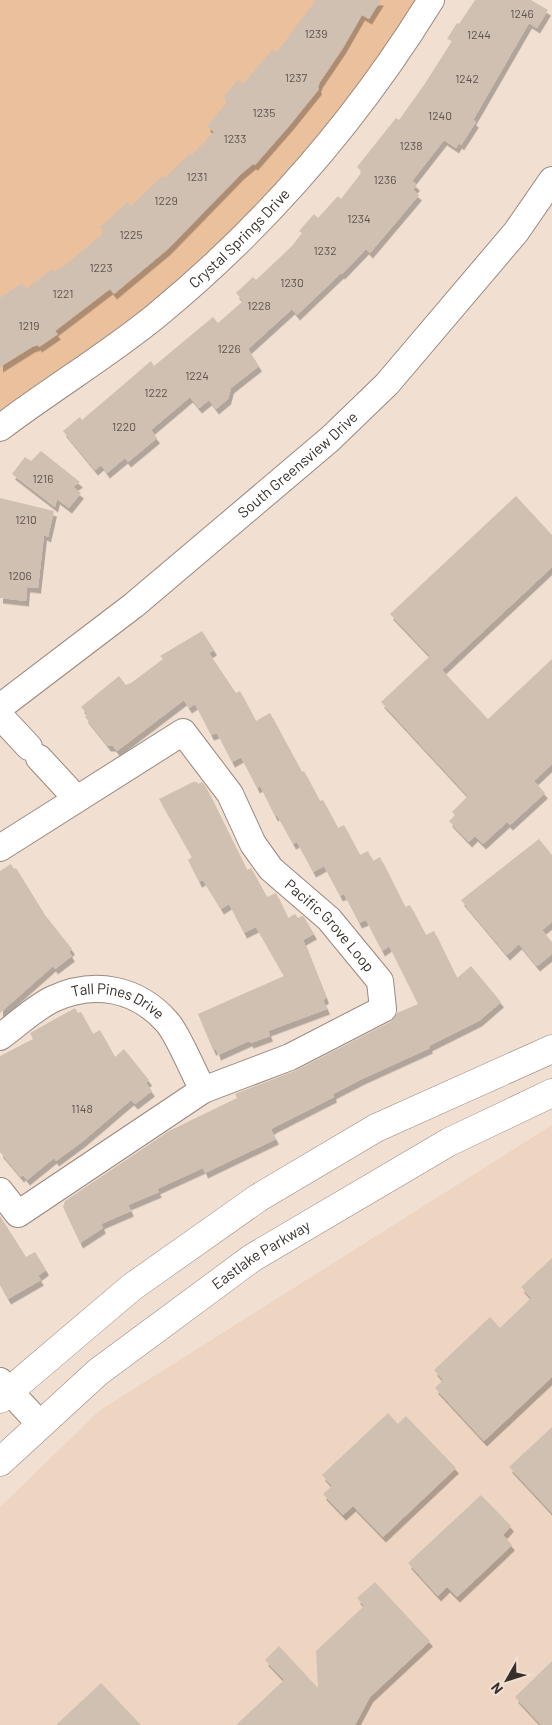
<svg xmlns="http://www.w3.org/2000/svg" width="552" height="1725" viewBox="0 0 552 1725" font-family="Barlow,sans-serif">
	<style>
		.built { fill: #edd5c2 }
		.green { fill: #ebc09c }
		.building { fill: #d0c0b2; filter: url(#shadow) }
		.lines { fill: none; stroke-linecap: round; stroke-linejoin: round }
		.minor-casing { stroke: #99897c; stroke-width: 28 }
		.major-casing { stroke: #99897c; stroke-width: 29 }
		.minor { stroke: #fff; stroke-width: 26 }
		.major { stroke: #fff; stroke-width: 28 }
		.labels { text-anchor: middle; stroke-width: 4.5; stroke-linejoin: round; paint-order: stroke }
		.number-label { font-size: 12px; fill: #5c534c }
		.street-label { font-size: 15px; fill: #362f2a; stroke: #f1e0d2 }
	</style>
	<defs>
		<filter id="shadow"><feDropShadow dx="3" dy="5.5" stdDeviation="0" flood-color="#0004"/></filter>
	</defs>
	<rect width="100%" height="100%" fill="#f1e0d2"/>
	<polygon class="built" points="552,1125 552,1725 0,1725 0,1507 100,1410"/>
	<polygon class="green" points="0,0 419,0 349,103 245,222 126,325 0,414"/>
	<g class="building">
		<polygon points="316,0 381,0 369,19 362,15 343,48 320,82 318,87 319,89 290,125 255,165 253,164 241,174 168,249 114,294 110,289 55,331 58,334 39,347 38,345 32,347 0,367 0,298 22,283 26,289 52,269 54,272 64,266 105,232 100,227 120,209 127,202 131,206 162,176 165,178 190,153 192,155 214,132 207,126 228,101 223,97 238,80 243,84 273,49 277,52"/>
		<polygon points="475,0 531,0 548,10 537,28 529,23 473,120 476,122 461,145 459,143 456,148 444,140 412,181 417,185 413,190 419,195 370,253 366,249 342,274 341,273 297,315 292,309 248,349 259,366 231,388 228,399 216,409 209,400 199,408 190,397 151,430 157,438 128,462 125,458 107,473 101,465 95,470 63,431 80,417 82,420 151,361 154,366 213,317 218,323 243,301 236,293 253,277 256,280 292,246 302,233 299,231 314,214 318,218 338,196 341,199 362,172 357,167 396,118 399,120 424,85 452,41 447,39 457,23 459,24"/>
		<polygon points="41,451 80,482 73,487 81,493 69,508 57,499 55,507 12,474 25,457 31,461"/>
		<polygon points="516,496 552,535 552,567 442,670 488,719 552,659 552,764 534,781 545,793 510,825 507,822 483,844 475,836 469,842 449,821 455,815 452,812 468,796 381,702 430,656 390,614"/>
		<polygon points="0,498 54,511 48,537 44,535 38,588 27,587 26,601 0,598"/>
		<polygon points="202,631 214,650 209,653 236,693 240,691 256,721 270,713 302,772 304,771 320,801 323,800 338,828 344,825 360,855 368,851 373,861 380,857 405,907 410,905 426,935 434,931 457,978 471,966 501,1002 479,1021 429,1046 430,1048 362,1079 333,1094 334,1097 273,1128 271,1130 276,1139 205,1173 203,1168 157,1189 159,1192 128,1205 131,1211 101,1224 103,1228 80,1243 63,1207 65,1201 169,1131 237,1098 235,1094 297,1070 390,1022 397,1013 418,1004 389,946 382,951 366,920 359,923 344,894 340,896 324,866 313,872 297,842 293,844 277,815 275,816 260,786 257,788 241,757 232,762 217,733 211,735 195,704 189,708 184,700 117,751 113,746 108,746 85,717 87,714 81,707 119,676 126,685 131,683 163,659 160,656"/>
		<polygon points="193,782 197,782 198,784 202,782 206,787 247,870 251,868 267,897 276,893 288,918 295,914 298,918 302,916 304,917 314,934 303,940 326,998 323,1000 327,1009 268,1031 270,1036 251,1043 249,1041 218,1055 216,1049 213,1050 198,1014 284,976 256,927 244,933 229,904 221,909 203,880 199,882 188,860 192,857 159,799"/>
		<polygon points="539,839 552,855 552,922 542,930 552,942 552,954 537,966 519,944 507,955 461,900"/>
		<polygon points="11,864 14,869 16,868 45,915 72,949 69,952 72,956 55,969 53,966 0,1013 0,871"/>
		<polygon points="75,1008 78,1013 81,1012 93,1034 100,1030 115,1057 124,1049 149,1080 146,1083 152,1091 135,1104 131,1100 83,1141 56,1161 54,1158 27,1180 23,1175 21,1177 0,1152 0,1056 33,1039 30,1033"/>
		<polygon points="0,1216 26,1257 35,1252 46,1270 38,1276 41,1280 8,1299 0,1285"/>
		<polygon points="552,1258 552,1377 484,1441 435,1388 443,1380 434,1370 490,1317 500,1328 531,1298 521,1287"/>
		<polygon points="388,1413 398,1424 406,1416 456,1468 383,1537 353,1506 343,1515 323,1494 332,1486 322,1475"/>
		<polygon points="552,1427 552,1513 509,1467"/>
		<polygon points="481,1495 511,1526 503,1535 512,1545 457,1597 447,1587 438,1596 408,1563"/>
		<polygon points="375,1582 430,1641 370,1697 355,1725 236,1725 284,1680 265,1660 279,1646 318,1688 316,1651 364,1606 357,1598"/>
		<polygon points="552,1661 552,1725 541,1725 515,1697"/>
		<polygon points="101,1683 141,1725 56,1725"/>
	</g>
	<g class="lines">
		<g class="minor-casing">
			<g id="minor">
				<path id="s1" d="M0,428c51,-39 107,-72 157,-113 108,-89 200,-195 274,-315"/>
				<path id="s2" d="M0,707l134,-102 196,-166 57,-55 129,-152 36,-52"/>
				<polyline points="0,716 29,747"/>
				<polyline points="39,758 76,798"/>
				<path id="s3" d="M0,848l183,-116 47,62 23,50 18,25 58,50 51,62 3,28 -93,48 -87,33 -185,124 -18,-23"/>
				<path id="s4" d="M0,1037c17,-12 34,-29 53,-38 41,-19 84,-11 114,23 11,12 27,52 36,68"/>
				<polyline points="0,1381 40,1424"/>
			</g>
		</g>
		<g class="major-casing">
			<g id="major">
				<polyline points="0,1399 132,1287 258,1198 376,1128 552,1049"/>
				<path id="s5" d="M0,1462l98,-90 154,-114 197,-116 103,-49"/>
			</g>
		</g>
		<use href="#minor" class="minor"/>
		<use href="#major" class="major"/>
	</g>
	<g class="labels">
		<g class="number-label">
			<text x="522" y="18">1246</text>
			<text x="316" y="38">1239</text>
			<text x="479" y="39">1244</text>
			<text x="296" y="82">1237</text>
			<text x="467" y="83">1242</text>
			<text x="264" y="117">1235</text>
			<text x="440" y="120">1240</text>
			<text x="235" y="143">1233</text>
			<text x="411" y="150">1238</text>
			<text x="197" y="181">1231</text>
			<text x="385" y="184">1236</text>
			<text x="166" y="205">1229</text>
			<text x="359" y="223">1234</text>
			<text x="131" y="239">1225</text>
			<text x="325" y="255">1232</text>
			<text x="101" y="272">1223</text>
			<text x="292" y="287">1230</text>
			<text x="63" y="298">1221</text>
			<text x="259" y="310">1228</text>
			<text x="29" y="330">1219</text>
			<text x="229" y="353">1226</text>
			<text x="197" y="380">1224</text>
			<text x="156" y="397">1222</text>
			<text x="124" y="431">1220</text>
			<text x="43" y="483">1216</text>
			<text x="26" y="524">1210</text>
			<text x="20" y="580">1206</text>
			<text x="82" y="1113">1148</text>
		</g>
		<g class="street-label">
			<text dy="5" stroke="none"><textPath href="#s1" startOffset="306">Crystal Springs Drive</textPath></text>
			<text dy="5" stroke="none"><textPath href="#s2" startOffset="384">South Greensview Drive</textPath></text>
			<text dy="5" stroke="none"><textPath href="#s3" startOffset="462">Pacific Grove Loop</textPath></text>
			<text dy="5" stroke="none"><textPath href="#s4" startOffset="134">Tall Pines Drive</textPath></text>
			<text dy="5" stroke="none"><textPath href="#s5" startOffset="334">Eastlake Parkway</textPath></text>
		</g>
	</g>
	<g transform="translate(507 1680) rotate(231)" stroke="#f1e0d2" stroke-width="4" paint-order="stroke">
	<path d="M0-4L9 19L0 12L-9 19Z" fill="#362f2a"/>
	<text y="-8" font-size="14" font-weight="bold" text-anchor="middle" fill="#362f2a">N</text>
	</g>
</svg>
